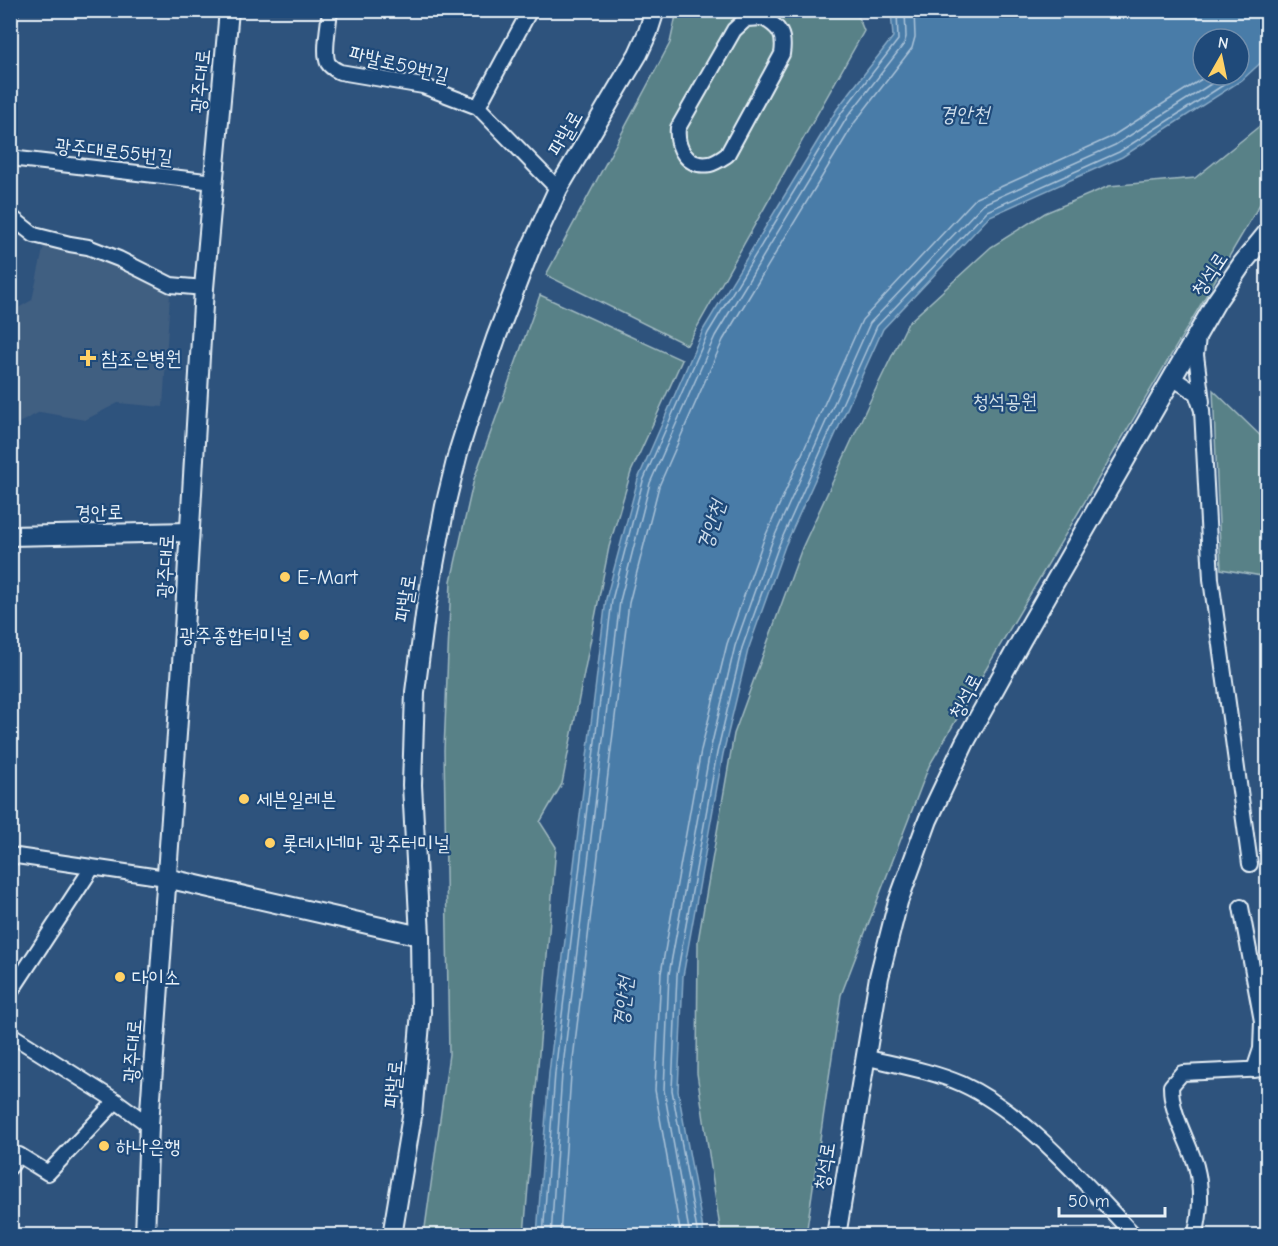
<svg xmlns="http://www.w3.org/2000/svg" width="1278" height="1246" viewBox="0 0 1278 1246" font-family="'Comic Neue','Poor Story',sans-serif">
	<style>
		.built { fill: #405e81 }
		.green { fill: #588187; stroke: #a0b9c0; stroke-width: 1.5 }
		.water { fill: #4a7ca8; stroke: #89abc8; stroke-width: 1.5; fill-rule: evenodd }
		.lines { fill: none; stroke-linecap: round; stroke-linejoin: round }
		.shore { stroke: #a9c2d8; stroke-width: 1.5 }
		.street-casing { stroke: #e8f1f8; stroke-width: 18 }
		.secondary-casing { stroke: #e8f1f8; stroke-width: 22 }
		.street { stroke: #1f4a7a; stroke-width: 14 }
		.secondary { stroke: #1f4a7a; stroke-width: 18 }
		.poi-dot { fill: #ffd166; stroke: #1f4a7a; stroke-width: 2 }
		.labels { text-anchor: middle; stroke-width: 4.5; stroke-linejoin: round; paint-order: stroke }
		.street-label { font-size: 20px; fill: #e8f1f8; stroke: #1f4a7a }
		.poi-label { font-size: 20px; fill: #e8f1f8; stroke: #1f4a7a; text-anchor: start }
		.park-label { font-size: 20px; fill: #d2e0e7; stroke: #1f4a7a }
		.water-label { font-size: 21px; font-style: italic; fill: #d0dfec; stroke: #1f4a7a }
	</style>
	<rect width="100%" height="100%" fill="#2e537d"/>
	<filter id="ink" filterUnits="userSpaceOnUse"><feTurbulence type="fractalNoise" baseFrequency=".0167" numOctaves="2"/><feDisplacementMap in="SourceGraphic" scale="12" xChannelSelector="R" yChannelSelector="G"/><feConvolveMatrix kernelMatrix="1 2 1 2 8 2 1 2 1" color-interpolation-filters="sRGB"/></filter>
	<g filter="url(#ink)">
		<polygon class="built" points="70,244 87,249 170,295 163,407 118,403 85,420 40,412 11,427 11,312 32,300 44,245"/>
		<g class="green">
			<polygon points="677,11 856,11 864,31 687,345 546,275 670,43"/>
			<polygon points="1267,120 1267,197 1260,204 929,766 841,995 806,1235 721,1235 697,1073 698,941 734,734 802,548 869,403 908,323 991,247 1045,213 1109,186 1195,178"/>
			<polygon points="540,295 682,360 631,472 609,547 562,784 540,822 556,847 524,1235 424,1235 449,1054 444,750 451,581 474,479"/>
			<polygon points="1213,390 1267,442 1267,581 1267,577 1221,569"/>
		</g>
		<path class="water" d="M891,11h376v46l-25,23 -120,77 -132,59 -107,113 -98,217 -37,104 -25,104 -40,222 -5,115 26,144h-167l12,-162 57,-474 32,-120 65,-149 134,-221 56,-72zM1203,39h36v36h-36z"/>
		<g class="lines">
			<g class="shore">
				<polyline points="543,1236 555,1073 612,600 643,481 708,333 842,112 898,40 897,10"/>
				<polyline points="551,1236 562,1074 620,601 650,483 715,336 848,116 904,44 906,37 905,10"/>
				<polyline points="560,1236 571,1075 629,603 659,486 723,340 855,122 912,48 915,37 914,10"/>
				<polyline points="681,1236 655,1090 661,973 701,750 727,644 764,539 862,320 976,198 1111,137 1208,75"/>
				<polyline points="690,1236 664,1090 669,974 710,751 735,646 772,542 870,323 983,204 1115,145 1225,75"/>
				<polyline points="698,1236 672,1090 677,975 717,753 742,648 779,545 877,326 987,211 1119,152 1239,75"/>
			</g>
			<g class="street-casing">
				<g id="street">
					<path d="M330,10c-1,13 -7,43 -2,53 3,5 8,7 12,9l83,14 55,21 80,82"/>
					<polyline points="10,12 12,10"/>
					<path d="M763,18c17,9 22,17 19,36l-55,101c-5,3 -11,8 -17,9 -23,4 -34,-16 -32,-36l56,-98 12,-11z"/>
					<polyline points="478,107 530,10"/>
					<polyline points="10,158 214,182"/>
					<polyline points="10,216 34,235 70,244 88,247 119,259 171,285 204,288"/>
					<polyline points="1198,337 1196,355 1202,402"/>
					<polyline points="1174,379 1196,393 1202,410 1211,579 1250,864"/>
					<polyline points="10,855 166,878"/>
					<polyline points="1241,907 1262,1021 1261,1049 1254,1070"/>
					<polyline points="10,993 92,868"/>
					<polyline points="10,1034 116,1101 149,1125"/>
					<path d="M864,1057c33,8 68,14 98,27 64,29 124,101 173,152"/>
					<polyline points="10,1167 19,1155 48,1173 116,1101"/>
					<path d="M1195,1236c6,-23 7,-47 1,-70 -8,-27 -25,-51 -25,-80l11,-13 86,-4"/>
				</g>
			</g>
			<g class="secondary-casing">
				<g id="secondary">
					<polyline points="10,536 189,532"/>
					<polyline points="166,878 420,936"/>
					<polyline points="145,1236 149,1125 182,664 204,288 229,10"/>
					<polyline points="392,1236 412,1116 421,1012 420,936 412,785 415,692 426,608 445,506 458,453 473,405 496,338 529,252 558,189 638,54 648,32 655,10"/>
					<polyline points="836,1236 879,977 898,902 928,820 965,742 1022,639 1216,302 1242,264 1268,232"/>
				</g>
			</g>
			<use href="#street" class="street"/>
			<use href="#secondary" class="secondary"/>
		</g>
	</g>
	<g class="poi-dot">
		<path d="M85 349h6v6h6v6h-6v6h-6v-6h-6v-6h6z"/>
		<circle cx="285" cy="577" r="6"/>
		<circle cx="304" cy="635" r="6"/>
		<circle cx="244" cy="799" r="6"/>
		<circle cx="270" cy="843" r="6"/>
		<circle cx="120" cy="977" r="6"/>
		<circle cx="104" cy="1146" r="6"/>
	</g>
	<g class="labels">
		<g class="street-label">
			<text transform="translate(399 64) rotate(13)" y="7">파발로59번길</text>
			<text transform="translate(200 81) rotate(-85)" y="7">광주대로</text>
			<text transform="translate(565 133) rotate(-60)" y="7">파발로</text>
			<text transform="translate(114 151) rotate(6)" y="7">광주대로55번길</text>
			<text transform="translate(1209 274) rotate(-56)" y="7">청석로</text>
			<text transform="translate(99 512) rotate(-1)" y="7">경안로</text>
			<text transform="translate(165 566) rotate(-87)" y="7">광주대로</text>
			<text transform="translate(405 598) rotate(-81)" y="7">파발로</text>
			<text transform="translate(965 696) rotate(-62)" y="7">청석로</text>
			<text transform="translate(132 1051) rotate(-86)" y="7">광주대로</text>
			<text transform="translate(393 1084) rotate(-85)" y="7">파발로</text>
			<text transform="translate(824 1166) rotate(-81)" y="7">청석로</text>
		</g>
		<g class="poi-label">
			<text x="101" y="365">참조은병원</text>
			<text x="297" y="584">E-Mart</text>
			<text x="292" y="642" text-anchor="end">광주종합터미널</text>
			<text x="256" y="806">세븐일레븐</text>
			<text x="282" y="850">롯데시네마 광주터미널</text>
			<text x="132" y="984">다이소</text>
			<text x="116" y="1153">하나은행</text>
		</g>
		<g class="park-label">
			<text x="1005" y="408">청석공원</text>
		</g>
		<g class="water-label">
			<text x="964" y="121">경안천</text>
			<text transform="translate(711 525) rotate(-73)" y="7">경안천</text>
			<text transform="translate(623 1002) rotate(-84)" y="7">경안천</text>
		</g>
	</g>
	<rect width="1278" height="1246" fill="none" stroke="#1f4a7a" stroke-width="36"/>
	<rect x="18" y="18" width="1242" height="1210" fill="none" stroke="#e8f1f8" stroke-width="2" filter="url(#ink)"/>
	<g transform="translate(1221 57) rotate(9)"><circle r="28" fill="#1f4a7a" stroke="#6f8dac" stroke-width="1.5"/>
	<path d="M0-4.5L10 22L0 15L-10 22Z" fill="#ffd166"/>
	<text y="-9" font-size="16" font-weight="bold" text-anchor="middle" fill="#e8f1f8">N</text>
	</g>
	<path d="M1059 1207v9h106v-9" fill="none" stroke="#e8f1f8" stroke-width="3"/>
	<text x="1068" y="1207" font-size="18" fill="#e8f1f8" stroke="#1f4a7a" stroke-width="4.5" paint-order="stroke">50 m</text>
</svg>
